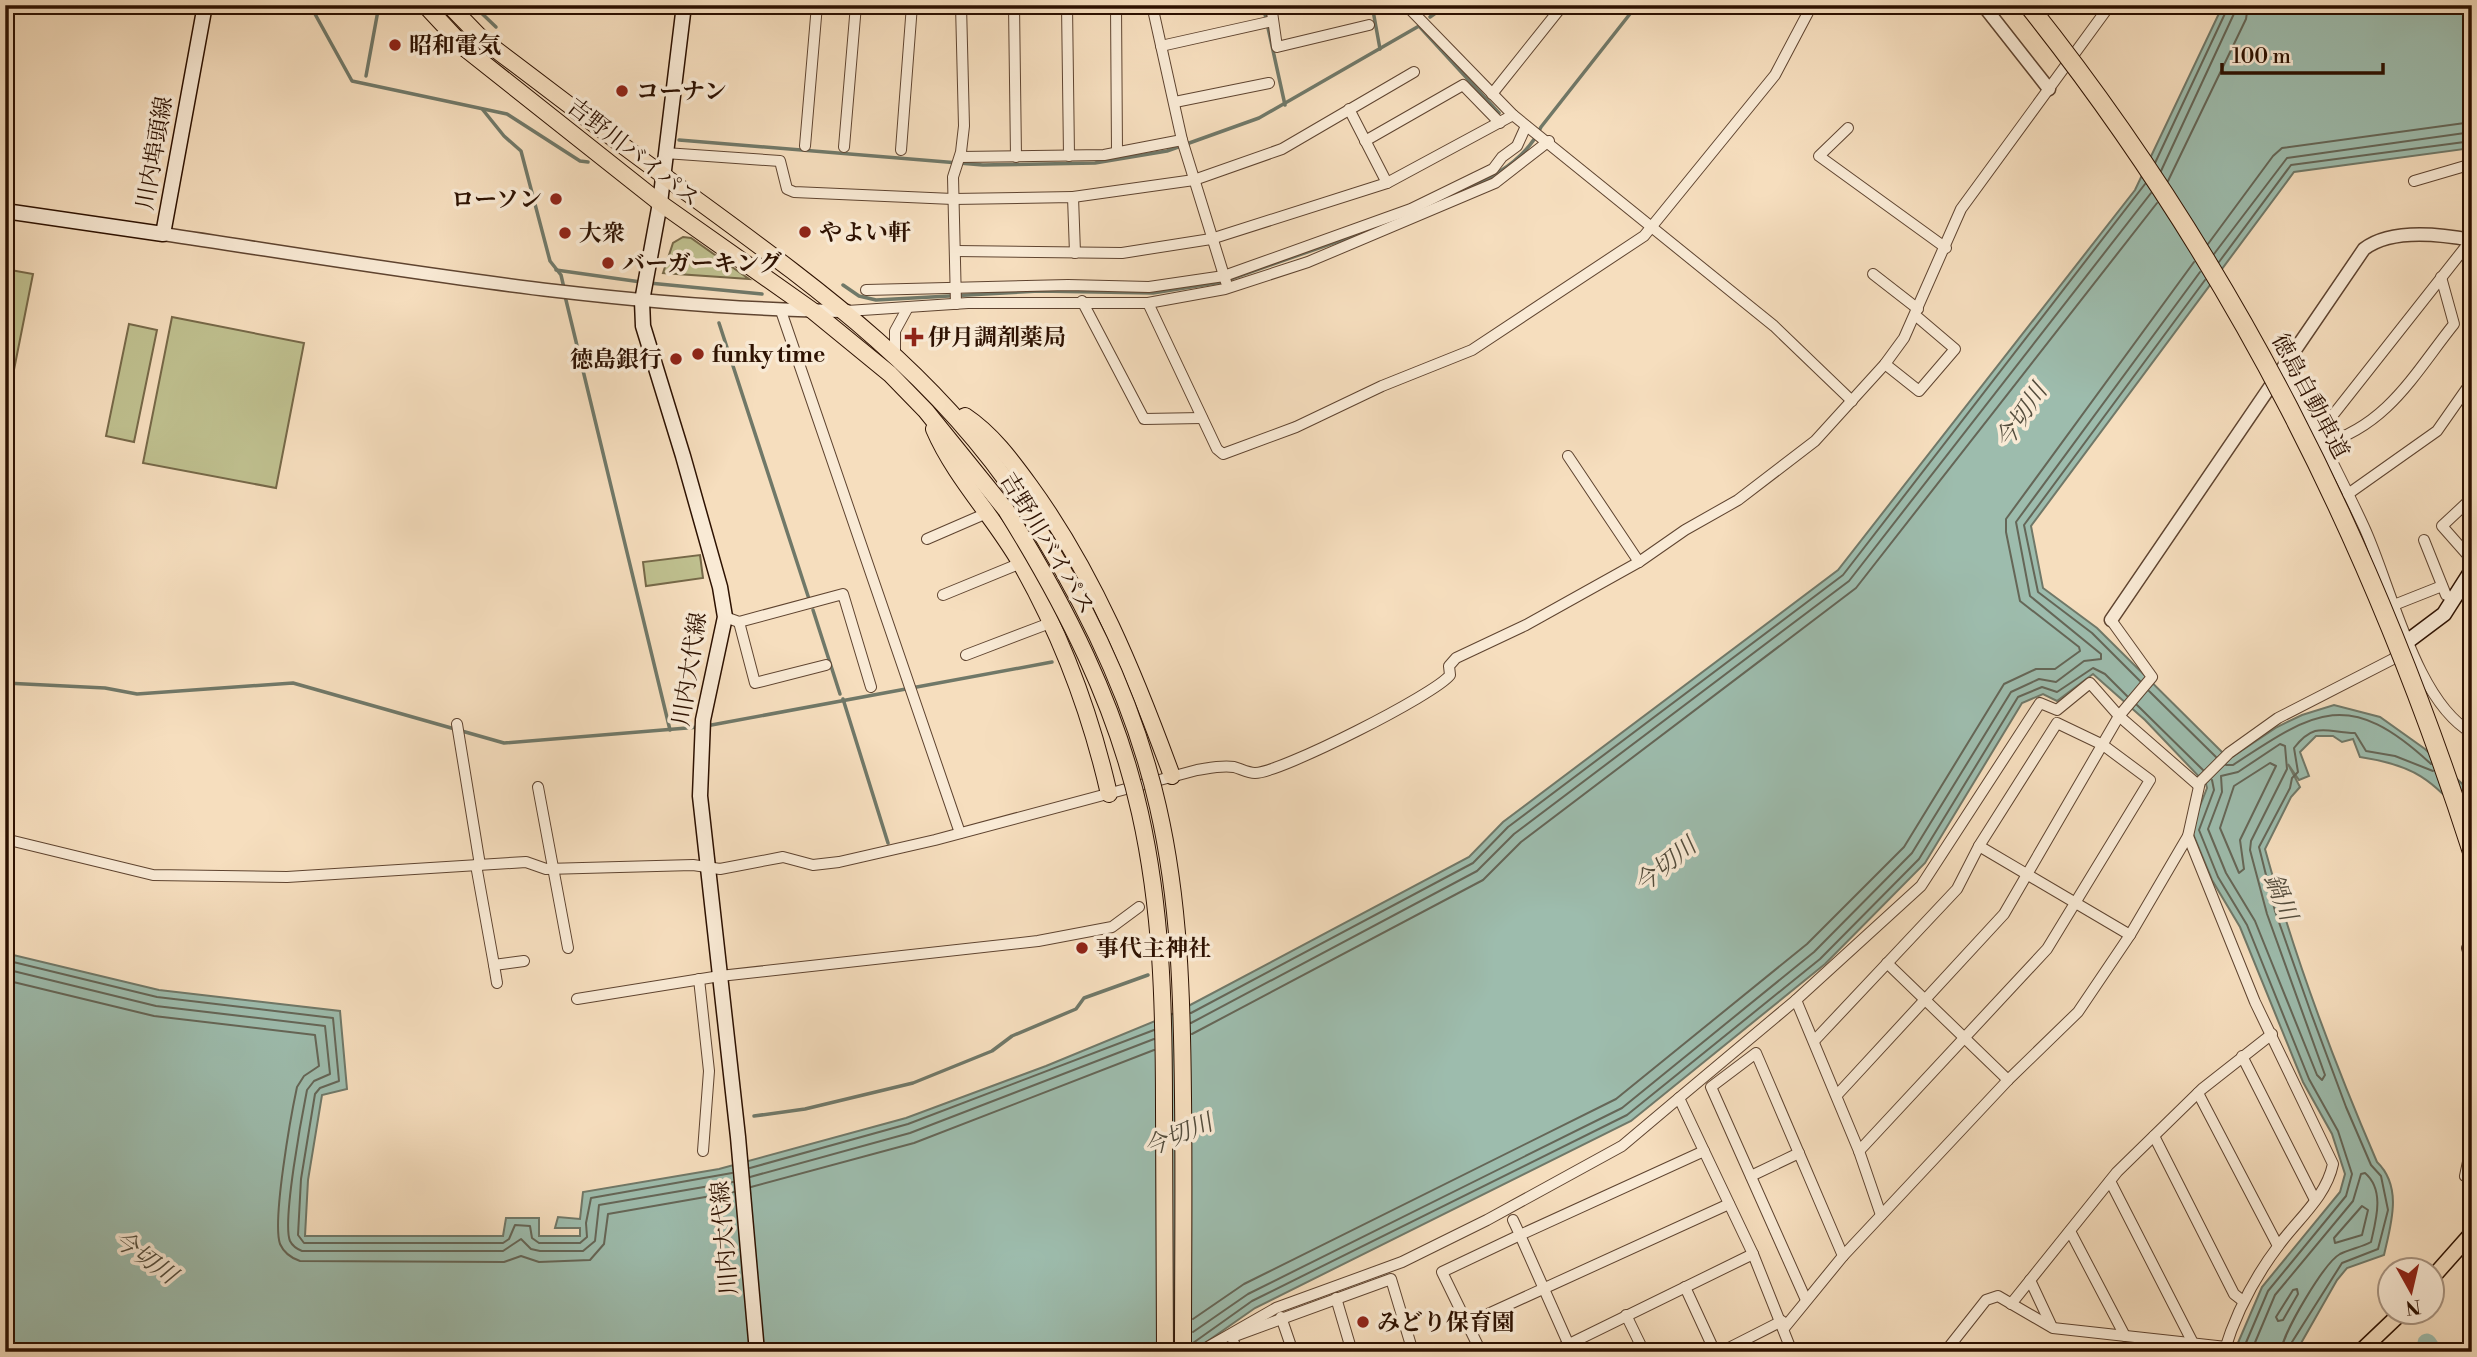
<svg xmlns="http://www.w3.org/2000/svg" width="2477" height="1357" viewBox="0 0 2477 1357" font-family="'Libre Bodoni','Noto Serif JP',serif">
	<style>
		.green { fill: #bfc08f; stroke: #766848; stroke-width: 2 }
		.water { fill: #9dbcad; stroke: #707868; stroke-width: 2 }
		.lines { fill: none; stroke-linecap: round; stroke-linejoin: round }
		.shore { stroke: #656657; stroke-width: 2 }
		.stream { stroke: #707868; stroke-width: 3.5 }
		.river { stroke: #9dbcad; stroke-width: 19 }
		.minor-casing { stroke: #5f4430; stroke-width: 12 }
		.tertiary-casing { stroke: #5f4430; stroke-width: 15 }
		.secondary-casing { stroke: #2d1101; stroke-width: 17 }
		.primary-casing { stroke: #2d1101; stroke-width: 17 }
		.trunk-casing { stroke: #2d1101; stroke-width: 18 }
		.minor { stroke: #f9ead5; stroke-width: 10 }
		.tertiary { stroke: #f9ead5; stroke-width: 12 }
		.secondary { stroke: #f9ead5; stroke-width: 14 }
		.primary { stroke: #f6debe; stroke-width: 14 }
		.trunk { stroke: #f6debe; stroke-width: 16 }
		.trunk-bridge-casing { stroke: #2d1101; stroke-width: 18; stroke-linecap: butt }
		.motorway-bridge-casing { stroke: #2d1101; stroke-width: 20; stroke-linecap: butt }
		.trunk-bridge { stroke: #f6debe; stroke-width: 16 }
		.motorway-bridge { stroke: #f6debe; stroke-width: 18 }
		.poi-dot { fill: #8f2418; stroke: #f9ead5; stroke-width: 2.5 }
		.labels { text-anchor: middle; stroke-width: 7; stroke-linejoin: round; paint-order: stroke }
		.poi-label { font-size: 23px; font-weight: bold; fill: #2d1101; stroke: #f9ead5; text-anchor: start }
		.street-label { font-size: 23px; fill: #2d1101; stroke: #f9ead5 }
		.water-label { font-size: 24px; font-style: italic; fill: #544d3d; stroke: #f9ead5 }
	</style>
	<rect width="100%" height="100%" fill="#f6debe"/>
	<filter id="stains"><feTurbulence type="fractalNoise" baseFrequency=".00286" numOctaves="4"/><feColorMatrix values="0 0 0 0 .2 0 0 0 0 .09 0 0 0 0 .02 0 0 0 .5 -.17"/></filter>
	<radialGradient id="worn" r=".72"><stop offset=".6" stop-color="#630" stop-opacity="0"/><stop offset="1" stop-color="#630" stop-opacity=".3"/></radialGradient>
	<g class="green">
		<polygon points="683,237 691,238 749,279 663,273 673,243"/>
		<polygon points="5,269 33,274 5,415"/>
		<polygon points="172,317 304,343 276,488 143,463"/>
		<polygon points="129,324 157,330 134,442 106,436"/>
		<polygon points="700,555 703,578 646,586 643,562"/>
	</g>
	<path class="water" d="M2223,5h249v143l-178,24 -263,354 12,62 54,40 132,131 48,-32 25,-12 32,-10 46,12 45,32 47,44v31c-40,-42 -52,-58 -112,-67l-7,-18 -11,3 -9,-6h-17l-16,16 9,24 -10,4 -11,-16 12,23 -9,10 -26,52c29,107 68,211 112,313 26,25 14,62 7,93l-37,13 -10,12 -41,72h-62l28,-65 78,-95 5,-18 -13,-40 -29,-52 -63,-155 -28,-47 -21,-51 16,-41 -1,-4 -61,-64 -52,-46 -36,27 -14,-7 -21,9 -97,160 -100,101 -194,157 -376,187 -63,44h-1187v-399l154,37 181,21 7,78 -25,6 -14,85 -3,56h198l3,-18h33v18h41v-8h-25l3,-11 22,2 3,-27 136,-23 187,-51 140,-52 131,-54 292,-155 34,-35 335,-252 297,-380z"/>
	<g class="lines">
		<g class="shore">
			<polyline points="2155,163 2229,5"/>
			<polyline points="2161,171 2238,5"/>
			<polyline points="2168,181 2246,19 2248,5"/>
			<polyline points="2208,244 2273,156 2282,148 2472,122"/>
			<polyline points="2214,254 2287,158 2472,132"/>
			<polyline points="2219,262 2291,165 2472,141"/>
			<polyline points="2140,681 2092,633 2038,592 2024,525 2205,280"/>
			<polyline points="2149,691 2216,757"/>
			<polyline points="2137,705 2203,770"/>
			<polygon points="2280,744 2285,746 2287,769 2251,841 2250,850 2267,914 2325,1075 2322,1080 2317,1075 2255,921 2226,873 2208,829 2222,792 2221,776 2238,772"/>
			<polygon points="2270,763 2276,766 2240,840 2244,869 2239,873 2220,828 2234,786"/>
			<path d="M2226,765h7c83,-55 116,-77 198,-1"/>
			<polyline points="2212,780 2214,790 2199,830 2218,877 2247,925 2309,1079 2338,1131 2352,1174 2346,1196 2268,1291 2242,1352"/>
			<polyline points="5,960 157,997 333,1018 339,1081 320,1088 315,1094 301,1179 298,1235 304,1243 503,1243 509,1239 515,1225 530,1226 532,1238 539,1243 580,1243 587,1237 586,1223 591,1198 732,1173"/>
			<path d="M5,969l151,37 169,20 5,48 -16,7 -7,9c-5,25 -25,132 -17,151 3,6 7,8 12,10h201l18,-12 10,10 9,2h43l12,-10 4,-36 134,-23"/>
			<path d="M5,980l149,36 161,19 4,31 -15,10 -7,11c-6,28 -25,134 -17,157 4,9 11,14 20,17l204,1 17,-6 18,6 51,-2 14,-16 4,-30 126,-22"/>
			<polyline points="1191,1013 1473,863 1508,827 1843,575 2145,184"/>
			<polyline points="1191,1023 1477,871 1514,834 1849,581 2151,193"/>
			<polyline points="1192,1034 1483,880 1521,842 1856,588 2157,203"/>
			<polyline points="750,1168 908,1124 1154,1030"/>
			<polyline points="750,1177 910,1133 1154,1039"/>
			<polyline points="751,1187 914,1143 1154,1050"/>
			<polygon points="2362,1206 2368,1210 2362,1235 2335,1243 2334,1238"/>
			<polygon points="2297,1289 2298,1294 2283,1320 2278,1321 2276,1317 2293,1290"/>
			<polyline points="1193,1319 1244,1284 1616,1099 1807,944 1904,847 2004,684 2036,669 2055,669 2080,651 2079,647 2020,601 2006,532 2006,519 2194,262"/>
			<polyline points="1193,1332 1248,1294 1622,1108 1814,952 1912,853 2011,692 2039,679 2056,682 2084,661 2101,659 2101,654 2030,596 2016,522 2200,272"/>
			<polyline points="1193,1343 1252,1301 1627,1115 1820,959 1919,859 2018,697 2042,687 2057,692 2093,668 2105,674 2127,696"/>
			<path d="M2251,1352l24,-57 78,-94 8,-27 4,-1c20,17 11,47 6,69 -9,5 -21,7 -31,12 -16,9 -58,80 -59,98"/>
			<path d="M2290,1352l2,-10 50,-79 36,-14 10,-39 -7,-34 -10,-11 -25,-58 -35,-94 -36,-102 -16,-64 31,-59 2,-10 6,-6 -4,-24c22,-28 33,-15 61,-15l11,18 29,5 38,15"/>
		</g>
		<g class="stream">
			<polyline points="310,5 352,81 507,114 580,161 588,162"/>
			<polyline points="473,5 496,27"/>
			<polyline points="1263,5 1285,105"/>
			<polyline points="1372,5 1380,49"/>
			<polyline points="1430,17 1447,5"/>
			<polyline points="366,76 379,5"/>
			<polyline points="483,110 504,136 521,151 550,261 561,275 564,288"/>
			<polyline points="679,140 983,165 1095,163 1167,151 1259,118 1419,26 1499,113"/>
			<path d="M1425,207c42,-18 96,-36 116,-80l96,-122"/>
			<polyline points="556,270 641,282"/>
			<polyline points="649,283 762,294"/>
			<polyline points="843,285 859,296 876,300 1039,291 1153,293 1222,282 1373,229"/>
			<polyline points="565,296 670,730"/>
			<polyline points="719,323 809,599"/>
			<polyline points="813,610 840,694"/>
			<polyline points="5,683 105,688 137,694 293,683 504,743 699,727"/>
			<polyline points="843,699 888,843"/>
			<polyline points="706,726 1052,662"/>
			<polyline points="754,1116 805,1109 913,1083 992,1051 1012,1036 1076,1009 1084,998 1148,975"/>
		</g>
		<polyline class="river" points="2427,1343 2433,1352"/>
		<g class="minor-casing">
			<g id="minor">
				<polyline points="1014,5 1016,157"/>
				<polyline points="1067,5 1069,156"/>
				<polyline points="1116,5 1117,152"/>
				<polyline points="1152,5 1182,140 1226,282"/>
				<polyline points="1271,5 1277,47 1369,25"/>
				<polyline points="1406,5 1513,115 1774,326 1852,401"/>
				<polyline points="1161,46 1273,21"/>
				<polyline points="1492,94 1563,5"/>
				<polyline points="1175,102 1269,83"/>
				<polyline points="1349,109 1387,183"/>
				<polyline points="1848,128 1819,156 1946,248"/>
				<polyline points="1365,141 1463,85 1500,123"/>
				<polyline points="805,146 817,5"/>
				<polyline points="844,147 856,5"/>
				<polyline points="901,150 912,5"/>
				<polyline points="665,153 780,161 787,189 794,192 953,199 1073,197 1075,253"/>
				<polyline points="960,157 1104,155 1182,140"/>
				<polyline points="2414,181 2472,164"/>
				<polyline points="1073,197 1194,180 1282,149 1414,72"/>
				<polyline points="956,251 1122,253 1211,239 1387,183 1513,115"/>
				<polyline points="1873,274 1918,309"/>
				<polyline points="866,290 1068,285 1149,287 1224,276 1411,209 1493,169 1502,157 1517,146 1526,126"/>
				<polyline points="1082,301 1144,419 1202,418"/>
				<polyline points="1148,303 1217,449 1223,454 1296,427 1382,386 1472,350 1644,236 1775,75 1812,5"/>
				<polyline points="956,304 953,177 961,152 964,126 961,5"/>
				<polyline points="781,311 960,833"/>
				<polyline points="847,311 968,303 1148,303 1225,289 1308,262 1495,183 1549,141"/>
				<polyline points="895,354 895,331 907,309"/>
				<polyline points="1885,364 1919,391 1955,349 1915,315"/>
				<path d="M2285,368c26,53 54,105 79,159 27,58 51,174 108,206"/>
				<polyline points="2318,434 2471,240"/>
				<path d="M2323,444c65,-19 91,-70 131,-120l-13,-47"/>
				<polyline points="1568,456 1639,562"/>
				<polyline points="2348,494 2437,431 2472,381"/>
				<polyline points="2472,498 2442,526 2472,560"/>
				<polyline points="927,539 987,513"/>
				<polyline points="2424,540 2446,595"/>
				<polyline points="943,595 1021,563"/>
				<polyline points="2394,605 2442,586"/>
				<polyline points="725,617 739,622 843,594 871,687"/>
				<polyline points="739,622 755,683 826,665"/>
				<polyline points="966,655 1050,623"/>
				<polyline points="457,724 480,865"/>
				<polyline points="538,787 568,948"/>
				<path d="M2188,836l67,166 78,162c-7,33 -35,55 -54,81 -25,33 -43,67 -55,107"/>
				<path d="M5,839l148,36 134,2 239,-15 20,7 147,-4 27,4 63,-12 30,8 26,-3 96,-22 262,-70c13,-2 24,-5 37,-3 7,2 14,6 21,6 25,0 181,-79 195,-98l-1,-9 7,-8 70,-33 113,-63 46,-32 53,-30 77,-59 70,-77 19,-26 57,-129 149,-204"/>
				<polyline points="1979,846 2130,935"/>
				<polyline points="476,865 494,965 524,961"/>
				<polyline points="2467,948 2472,964"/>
				<polyline points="1887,963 2008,1080"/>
				<polyline points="494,965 497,983"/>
				<polyline points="699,979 709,1071 703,1151"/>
				<polyline points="577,999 720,976 1038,941 1112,927 1139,907"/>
				<polyline points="1814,1041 1957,889 1979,846 2057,723 2103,745 2150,780 2047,949 1859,1151"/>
				<polyline points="2242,1056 2315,1200"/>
				<polyline points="2198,1093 2278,1246"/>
				<polyline points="1837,1095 2004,914 2119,716 2152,677 2111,620"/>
				<polyline points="2154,1136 2234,1294 2243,1301"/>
				<polyline points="2472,1143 2465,1176 2472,1179"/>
				<polyline points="1704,1151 1679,1098 1796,1000"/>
				<polyline points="1751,1176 1799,1153"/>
				<polyline points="2110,1181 2193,1343"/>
				<polyline points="1881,1215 1859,1151 1796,1000 1921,886 2040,703 2057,710 2090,683 2119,716 2198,785"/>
				<polyline points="2070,1231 2125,1336"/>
				<polyline points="2030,1280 2052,1327"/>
				<polyline points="1685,1287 1715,1352"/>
				<polyline points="1336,1298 1352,1352"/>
				<polyline points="1806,1300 1711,1087 1756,1053 1843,1256"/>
				<polyline points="2011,1304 2117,1172 2202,1089 2272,1034"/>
				<polyline points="1626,1315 1644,1352"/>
				<polyline points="1281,1317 1293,1352"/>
				<polyline points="1466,1324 1729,1204"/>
				<polyline points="1785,1327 1843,1256 2008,1080 2078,1012 2130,935 2188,836 2200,782 2229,753 2278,718 2393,659 2401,650"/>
				<polyline points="1199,1352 1276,1308 1402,1262 1487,1220 1622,1146 1679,1098"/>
				<polyline points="1237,1352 1232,1337 1391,1279 1413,1352"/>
				<polyline points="1481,1352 1442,1272 1520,1235 1513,1220"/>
				<polyline points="1553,1352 1753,1254"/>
				<polyline points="1572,1352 1520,1235 1704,1151 1753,1254 1792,1352"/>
				<polyline points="1721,1352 1782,1321"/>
				<polyline points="1945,1352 1986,1300 1998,1296 2053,1328 2226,1347"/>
			</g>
		</g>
		<g class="tertiary-casing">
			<g id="tertiary">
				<polyline points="1983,5 2049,89"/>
				<path d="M163,234c227,34 454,75 684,77"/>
				<path d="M2111,620l253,-371c27,-21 76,-15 108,-9"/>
			</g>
		</g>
		<g class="secondary-casing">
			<g id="secondary">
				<polyline points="684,5 660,203 642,301 643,326 683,456 720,587 725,617 703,720 700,796 738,1137 757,1352"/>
				<polyline points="5,211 163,234 205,5"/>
				<polyline points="2408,641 2444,614 2472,570"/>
			</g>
		</g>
		<g class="primary-casing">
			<g id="primary">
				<polyline points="2432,1278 2472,1233"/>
				<polyline points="2360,1352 2402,1312"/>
			</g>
		</g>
		<g class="trunk-casing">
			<g id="trunk">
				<polyline points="425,5 467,50 660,203 813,311 890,374 926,411 1006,510"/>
				<path d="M449,5l34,35c67,50 132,101 199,149 128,94 251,180 340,314"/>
				<path d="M965,416c27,18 46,44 65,70 64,88 105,189 142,290"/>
				<path d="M934,429c21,49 61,89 87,135 40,71 70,151 88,230"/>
			</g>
		</g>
		<use href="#minor" class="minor"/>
		<use href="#tertiary" class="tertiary"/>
		<use href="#secondary" class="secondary"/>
		<use href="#primary" class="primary"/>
		<use href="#trunk" class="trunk"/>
		<g class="trunk-bridge-casing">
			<g id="trunk-bridge">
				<path d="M1022,503c61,94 111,194 136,304 22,96 24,192 25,290 1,85 0,170 0,255"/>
				<path d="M1006,510c59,95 110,194 134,303 22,98 24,195 24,295 0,81 1,163 1,244"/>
			</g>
		</g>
		<g class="motorway-bridge-casing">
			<path id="motorway-bridge" d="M2028,5c204,256 344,536 444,847"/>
		</g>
		<use href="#trunk-bridge" class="trunk-bridge"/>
		<use href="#motorway-bridge" class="motorway-bridge"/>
	</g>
	<g class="poi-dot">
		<circle cx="395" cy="45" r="7"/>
		<circle cx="622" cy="91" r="7"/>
		<circle cx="556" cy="199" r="7"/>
		<circle cx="805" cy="232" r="7"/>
		<circle cx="565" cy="233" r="7"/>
		<circle cx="608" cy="263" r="7"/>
		<path d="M910.5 326.5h7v7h7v7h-7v7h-7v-7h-7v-7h7z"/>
		<circle cx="698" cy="354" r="7"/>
		<circle cx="676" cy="359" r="7"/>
		<circle cx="1082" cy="948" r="7"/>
		<circle cx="1363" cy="1322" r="7"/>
	</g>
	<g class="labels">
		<g class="poi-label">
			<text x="409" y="53">昭和電気</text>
			<text x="636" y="99">コーナン</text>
			<text x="542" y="207" text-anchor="end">ローソン</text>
			<text x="819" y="240">やよい軒</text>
			<text x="579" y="241">大衆</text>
			<text x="622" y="271">バーガーキング</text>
			<text x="928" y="345">伊月調剤薬局</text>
			<text x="712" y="362">funky time</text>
			<text x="662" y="367" text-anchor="end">徳島銀行</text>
			<text x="1096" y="956">事代主神社</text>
			<text x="1377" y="1330">みどり保育園</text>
		</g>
		<g class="street-label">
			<text transform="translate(634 152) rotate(38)" y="8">吉野川バイパス</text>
			<text transform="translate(154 153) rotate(-80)" y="8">川内埠頭線</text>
			<text transform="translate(2311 396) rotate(62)" y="8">徳島自動車道</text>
			<text transform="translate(1048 543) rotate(59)" y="8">吉野川バイパス</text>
			<text transform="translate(689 669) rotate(-81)" y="8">川内大代線</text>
			<text transform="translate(724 1238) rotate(-95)" y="8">川内大代線</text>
		</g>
		<g class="water-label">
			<text transform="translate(2021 416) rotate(-56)" y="8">今切川</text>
			<text transform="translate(1665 865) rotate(-39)" y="8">今切川</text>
			<text transform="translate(2281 897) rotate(68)" y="8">鍋川</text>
			<text transform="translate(1178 1135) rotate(-23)" y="8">今切川</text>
			<text transform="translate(145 1257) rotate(36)" y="8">今切川</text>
		</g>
	</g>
	<rect width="2477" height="1357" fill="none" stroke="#f6debe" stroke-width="28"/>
	<rect x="7" y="7" width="2463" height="1343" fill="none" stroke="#2d1101" stroke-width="3.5"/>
	<rect x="14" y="14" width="2449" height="1329" fill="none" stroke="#2d1101" stroke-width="2"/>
	<g transform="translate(2411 1291) rotate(172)"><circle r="33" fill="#f9ead5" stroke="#a79380" stroke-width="2"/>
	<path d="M0-5L12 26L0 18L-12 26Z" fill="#8f2418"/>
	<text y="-10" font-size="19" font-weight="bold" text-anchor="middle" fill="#2d1101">N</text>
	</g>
	<path d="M2222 63v10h161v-10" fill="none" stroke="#2d1101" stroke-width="3.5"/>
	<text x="2232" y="63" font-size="21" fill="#2d1101" stroke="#f9ead5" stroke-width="5" paint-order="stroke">100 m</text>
	<rect width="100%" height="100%" filter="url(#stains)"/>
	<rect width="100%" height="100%" fill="url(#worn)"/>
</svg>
